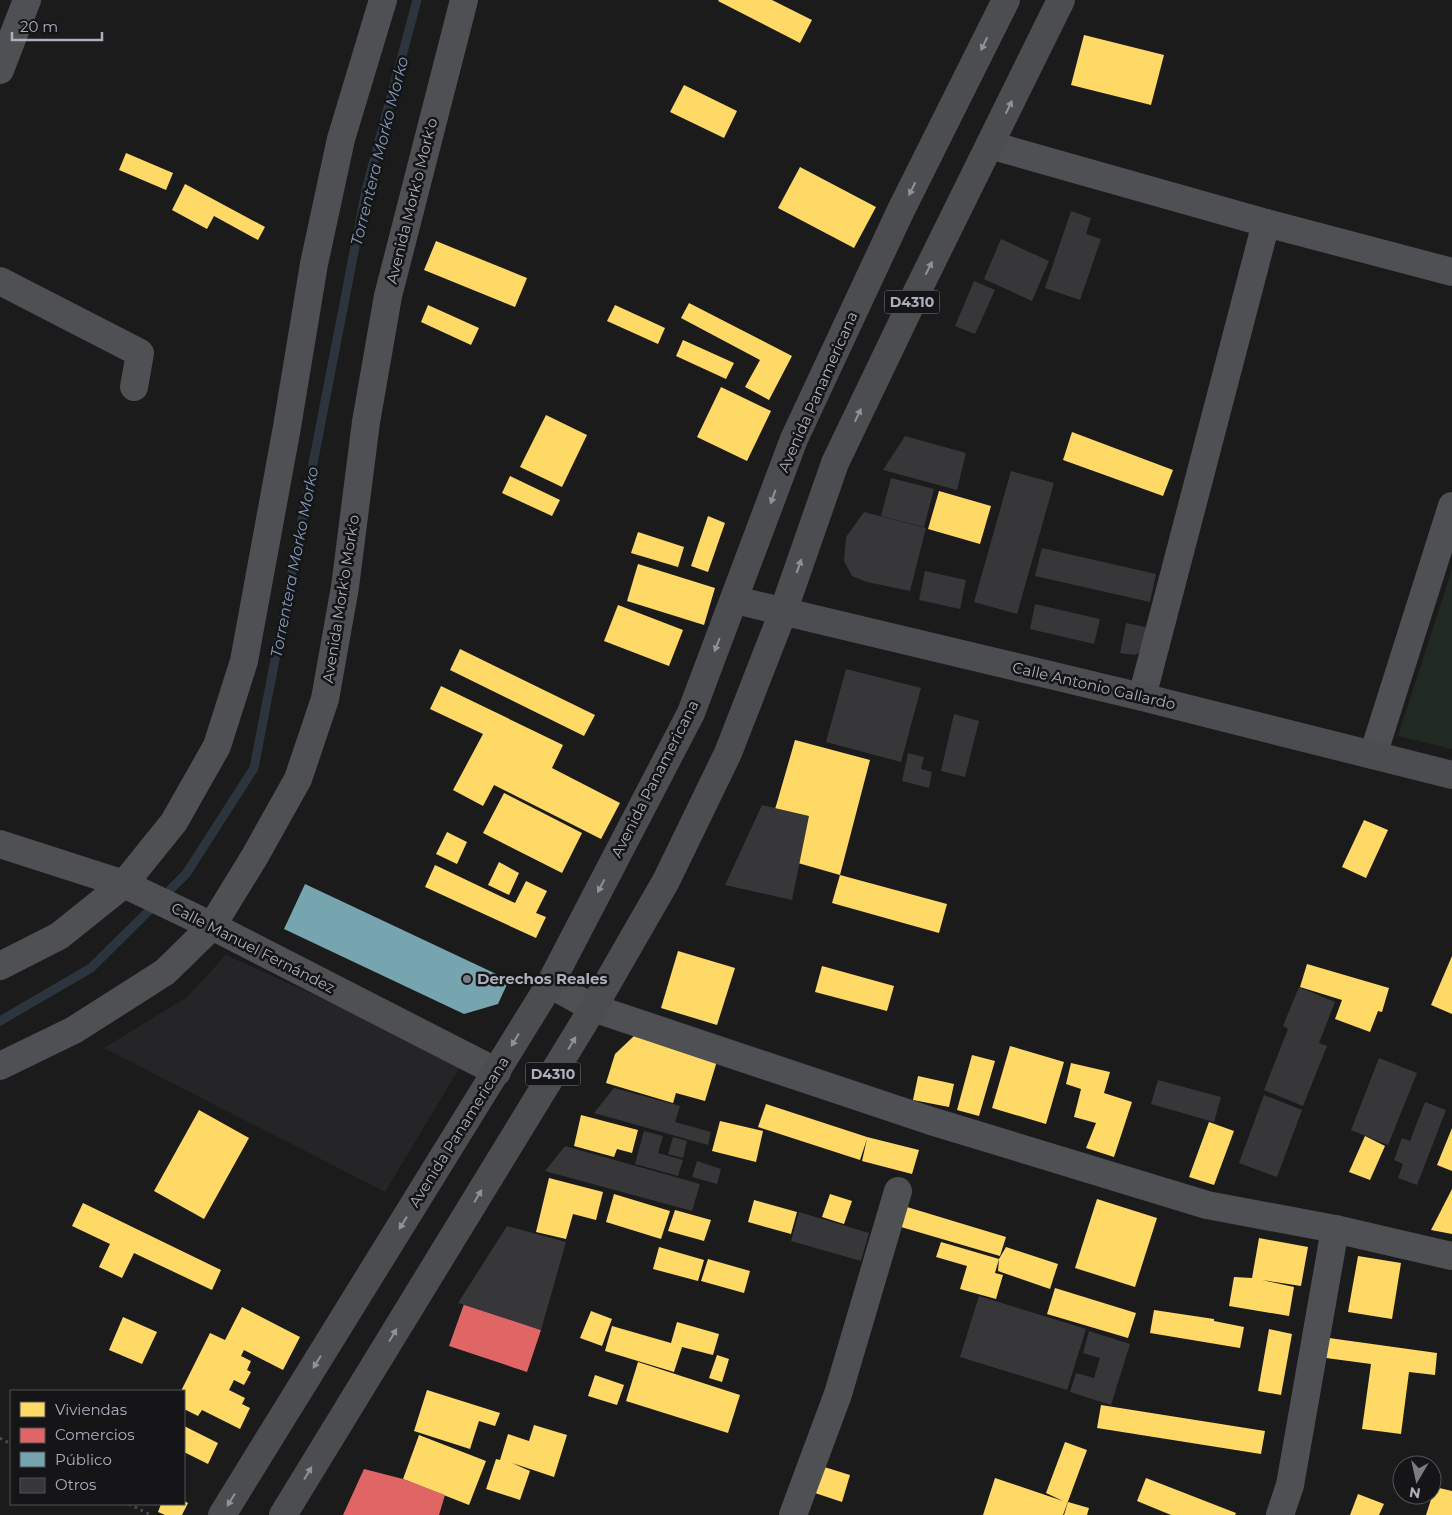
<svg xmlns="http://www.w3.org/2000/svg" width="1452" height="1515" viewBox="0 0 1452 1515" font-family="Montserrat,sans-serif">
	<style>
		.built { fill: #252527 }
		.green { fill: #202922 }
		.homes { fill: #ffd966 }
		.shops { fill: #e06666 }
		.public { fill: #76a5af }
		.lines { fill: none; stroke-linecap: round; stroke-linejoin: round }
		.stream { stroke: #2c353e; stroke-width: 9 }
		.building { fill: #373739 }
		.path { stroke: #4b4c4f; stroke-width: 3; stroke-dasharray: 2.5 4; stroke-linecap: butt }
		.minor { stroke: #4f5054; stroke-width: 28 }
		.major { stroke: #4c4d50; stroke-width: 28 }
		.oneway { fill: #8f929c }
		.poi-dot { fill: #797c84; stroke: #151517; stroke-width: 2 }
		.labels { text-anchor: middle; stroke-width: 5; stroke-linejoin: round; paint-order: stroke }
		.shield { fill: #151517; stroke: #7f828b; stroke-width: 1 }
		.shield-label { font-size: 14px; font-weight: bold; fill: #acb0bd }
		.street-label { font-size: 15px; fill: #acb0bd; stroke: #151517 }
		.poi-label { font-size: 15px; font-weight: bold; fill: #acb0bd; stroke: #151517; text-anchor: start }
		.water-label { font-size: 16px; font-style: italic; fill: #819bb9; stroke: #151517 }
	</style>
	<rect width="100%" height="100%" fill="#1b1b1b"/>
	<polygon class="built" points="226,955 463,1062 385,1192 104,1048 187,997"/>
	<polygon class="green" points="1452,569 1452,749 1398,736"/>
	<g class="homes">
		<polygon points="719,0 772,0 812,20 800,43 718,1"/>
		<polygon points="1084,35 1164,55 1151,105 1071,85"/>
		<polygon points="684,85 737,111 724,138 670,112"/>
		<polygon points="126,153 173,173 166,190 119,170"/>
		<polygon points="800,167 876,207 854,248 778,208"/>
		<polygon points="185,184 265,227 258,240 214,216 207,229 172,210"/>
		<polygon points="436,241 527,278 515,307 424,270"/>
		<polygon points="689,303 792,356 769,400 745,387 760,360 681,318"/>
		<polygon points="428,305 479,328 471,345 421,322"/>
		<polygon points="615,305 665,328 658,344 607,321"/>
		<polygon points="683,340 734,363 726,379 676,356"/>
		<polygon points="721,387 771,411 747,461 697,437"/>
		<polygon points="546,415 587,435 562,487 520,467"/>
		<polygon points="1072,432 1173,470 1163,496 1063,460"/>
		<polygon points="510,476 560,500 552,516 502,493"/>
		<polygon points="939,491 991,506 980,544 928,529"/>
		<polygon points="708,516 725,523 708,572 691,566"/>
		<polygon points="638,532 684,547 678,567 631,553"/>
		<polygon points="638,564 715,588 704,625 627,601"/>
		<polygon points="618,605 683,630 669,666 604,641"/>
		<polygon points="460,649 595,715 584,736 450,670"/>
		<polygon points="441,686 563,745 552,768 620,803 601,839 494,785 483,806 453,790 483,734 430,709"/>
		<polygon points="795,740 870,760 840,875 759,852 776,806"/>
		<polygon points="504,793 582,833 562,873 483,833"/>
		<polygon points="1364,820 1388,830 1366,878 1342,867"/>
		<polygon points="447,832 467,842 457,864 436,854"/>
		<polygon points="499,862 519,873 509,895 488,885"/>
		<polygon points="435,865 515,903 526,881 547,891 536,913 546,917 536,938 425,887"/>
		<polygon points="840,875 947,904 939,933 832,903"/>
		<polygon points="678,951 735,968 717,1025 661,1008"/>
		<polygon points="1452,956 1452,1014 1431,1005"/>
		<polygon points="1307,964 1389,988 1382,1012 1378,1011 1370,1032 1335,1019 1342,1000 1300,987"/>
		<polygon points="822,966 894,986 887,1011 815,992"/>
		<polygon points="634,1036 717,1061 705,1101 676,1093 673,1103 606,1083 615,1054"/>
		<polygon points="1010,1046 1064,1062 1046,1124 992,1108"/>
		<polygon points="972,1055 995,1061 979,1116 957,1110"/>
		<polygon points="1071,1063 1110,1072 1104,1093 1132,1102 1114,1157 1086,1148 1096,1123 1074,1117 1081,1089 1066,1084"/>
		<polygon points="918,1076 954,1084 949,1107 913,1100"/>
		<polygon points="766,1104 867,1137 919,1150 912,1174 862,1161 867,1139 860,1160 758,1127"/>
		<polygon points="199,1110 249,1138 204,1219 154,1191"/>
		<polygon points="581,1115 638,1130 632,1153 617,1149 614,1157 574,1146"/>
		<polygon points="720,1121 763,1131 756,1162 712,1151"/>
		<polygon points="1209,1122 1234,1131 1214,1185 1189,1177"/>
		<polygon points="1452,1128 1452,1171 1437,1165"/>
		<polygon points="1365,1136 1385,1146 1370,1180 1349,1172"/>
		<polygon points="549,1178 603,1192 596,1220 573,1214 566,1239 536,1232"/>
		<polygon points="1452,1189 1452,1234 1431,1230"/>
		<polygon points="614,1194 670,1211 661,1239 606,1222"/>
		<polygon points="830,1194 852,1201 844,1224 822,1217"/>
		<polygon points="1097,1199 1157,1218 1135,1287 1075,1268"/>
		<polygon points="754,1200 797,1212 791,1234 748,1222"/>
		<polygon points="83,1203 221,1270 212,1290 134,1253 122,1278 99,1267 110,1244 72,1226"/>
		<polygon points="907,1207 1006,1237 1000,1256 901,1227"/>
		<polygon points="675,1210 711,1220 704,1241 668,1231"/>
		<polygon points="1259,1238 1308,1247 1301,1286 1262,1280 1294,1287 1289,1316 1229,1306 1234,1277 1252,1278"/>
		<polygon points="941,1242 999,1259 995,1273 1003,1275 996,1299 960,1289 967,1266 936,1257"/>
		<polygon points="659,1247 704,1260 698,1281 653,1269"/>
		<polygon points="1006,1247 1058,1264 1050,1289 998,1271 999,1259"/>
		<polygon points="1358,1256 1401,1263 1392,1319 1348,1312"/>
		<polygon points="708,1259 750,1271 744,1293 701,1281"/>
		<polygon points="1055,1288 1136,1313 1128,1338 1047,1314"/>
		<polygon points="242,1307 300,1337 283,1370 244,1350 241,1356 251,1361 247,1370 251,1372 244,1385 234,1380 229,1390 245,1398 242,1404 250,1408 240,1429 202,1410 198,1416 184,1409 184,1391 181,1391 210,1333 225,1340"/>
		<polygon points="1154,1310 1214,1319 1214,1321 1244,1327 1240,1348 1150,1333"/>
		<polygon points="591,1311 612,1319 602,1346 580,1338"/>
		<polygon points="123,1317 157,1332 142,1364 109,1350"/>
		<polygon points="677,1322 719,1334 713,1355 682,1347 674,1372 605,1351 612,1326 671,1343"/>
		<polygon points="1269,1329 1292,1334 1281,1395 1258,1391"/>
		<polygon points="1329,1338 1437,1353 1435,1375 1409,1372 1401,1434 1362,1429 1371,1364 1326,1358"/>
		<polygon points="717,1355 729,1359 722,1382 709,1378"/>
		<polygon points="638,1362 740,1395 728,1433 626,1401"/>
		<polygon points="595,1375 624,1385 617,1405 588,1396"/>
		<polygon points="427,1390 500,1413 495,1426 479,1421 470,1449 414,1431"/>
		<polygon points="1101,1405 1265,1431 1261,1454 1097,1428"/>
		<polygon points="534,1425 567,1435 554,1477 512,1463 530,1471 520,1500 486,1489 496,1459 500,1460 508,1434 529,1441"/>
		<polygon points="184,1426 218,1443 208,1464 184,1452"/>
		<polygon points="419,1435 486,1461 469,1505 403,1479"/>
		<polygon points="1065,1442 1087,1450 1063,1515 983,1515 995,1478 1063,1501 1046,1493"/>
		<polygon points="821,1466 850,1475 842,1502 812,1492"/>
		<polygon points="1146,1478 1236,1513 1235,1515 1171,1515 1137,1501"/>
		<polygon points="1435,1487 1452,1491 1452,1515 1426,1515"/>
		<polygon points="1358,1494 1384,1504 1379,1515 1350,1515"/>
		<polygon points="184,1501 188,1503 182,1515 165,1515 158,1512 161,1504 184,1504"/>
		<polygon points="1068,1502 1089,1508 1087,1515 1064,1515"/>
	</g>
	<g class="shops">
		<polygon points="464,1304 541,1330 527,1372 449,1346"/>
		<polygon points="364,1469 403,1479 445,1495 439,1515 343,1515"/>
	</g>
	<polygon class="public" points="305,884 509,980 498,1004 464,1014 284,929"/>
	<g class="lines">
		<polyline class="stream" points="0,1021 91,968 186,874 254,768 366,190 417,0"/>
	</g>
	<g class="building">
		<polygon points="1071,211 1091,218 1086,234 1101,239 1080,300 1045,288"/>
		<polygon points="1001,239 1049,261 1032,301 984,279"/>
		<polygon points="974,281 995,290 975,334 955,326"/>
		<polygon points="905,436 966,453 957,490 883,470"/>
		<polygon points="1011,471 1054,483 1017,614 974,602"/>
		<polygon points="891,478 934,489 924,527 881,516"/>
		<polygon points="864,512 926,528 910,591 867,582 852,576 844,561 846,537"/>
		<polygon points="1042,548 1156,574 1150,602 1035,576"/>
		<polygon points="925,571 966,580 960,609 919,600"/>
		<polygon points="1035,604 1100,619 1094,644 1030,629"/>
		<polygon points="1126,623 1146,627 1142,651 1135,655 1120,653"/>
		<polygon points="846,669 921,688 901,762 826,742"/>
		<polygon points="954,714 979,721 965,777 941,771"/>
		<polygon points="908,753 924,757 921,769 932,772 929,788 902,781"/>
		<polygon points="762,805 809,816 792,900 725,885"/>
		<polygon points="1299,987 1335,1002 1319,1043 1327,1046 1303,1106 1264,1090 1288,1029 1283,1026"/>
		<polygon points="1379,1058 1417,1073 1388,1145 1351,1130"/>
		<polygon points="1158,1080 1221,1097 1214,1122 1151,1104"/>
		<polygon points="614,1088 680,1106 675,1122 711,1132 708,1145 594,1113"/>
		<polygon points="1264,1095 1302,1110 1277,1177 1239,1163"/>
		<polygon points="1425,1102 1446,1110 1417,1185 1398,1178 1403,1164 1394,1160 1402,1138 1410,1141"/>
		<polygon points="644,1131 663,1136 658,1153 683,1160 678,1176 635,1164"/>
		<polygon points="673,1137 687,1141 683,1158 668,1154"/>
		<polygon points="565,1146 700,1184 692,1211 545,1171"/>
		<polygon points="697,1161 721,1169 717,1184 692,1177"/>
		<polygon points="799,1212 869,1233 861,1261 791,1241"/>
		<polygon points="507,1226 566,1242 541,1330 458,1303"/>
		<polygon points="979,1296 1086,1329 1067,1390 960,1357"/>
		<polygon points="1089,1331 1130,1344 1111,1405 1070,1392 1076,1373 1094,1378 1100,1358 1083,1353"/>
	</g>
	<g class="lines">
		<g class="path">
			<polyline points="0,1438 11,1444"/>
			<polyline points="129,1504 151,1515"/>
		</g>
		<g class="minor">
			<polyline points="0,70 27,0"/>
			<polyline points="990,145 1266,223 1452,272"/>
			<polyline points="0,281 140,353 134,387"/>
			<polyline points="1142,697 1266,223"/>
			<polyline points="1373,755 1452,506"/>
			<polyline points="0,844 124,884 212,926 497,1072"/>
			<polyline points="0,966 59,936 124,884 174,822 217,746 244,661 287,427 314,264 341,139 383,0"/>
			<polyline points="550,984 593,1008 931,1121 1207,1205 1335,1229 1452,1256"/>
			<polyline points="0,1066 74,1030 165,972 212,926 255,856 298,779 325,699 345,587 366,422 388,296 464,0"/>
			<polyline points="793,1515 838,1394 898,1191"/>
			<polyline points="1280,1515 1290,1485 1335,1229"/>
		</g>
		<g class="major">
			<polyline points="735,600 1142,697 1452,775"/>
			<polyline points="222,1515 550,984 691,713 794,439 901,210 1006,0"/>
			<polyline points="283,1515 593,1008 666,881 728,753 783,612 835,463 914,298 1061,0"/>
		</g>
	</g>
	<defs><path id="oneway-solid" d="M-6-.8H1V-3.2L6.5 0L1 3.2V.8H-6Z" transform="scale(1.25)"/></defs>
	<g class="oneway">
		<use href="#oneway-solid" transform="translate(984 44) rotate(116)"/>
		<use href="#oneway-solid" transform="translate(1009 107) rotate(-64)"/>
		<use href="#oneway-solid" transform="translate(912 189) rotate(116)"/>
		<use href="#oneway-solid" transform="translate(929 268) rotate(-63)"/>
		<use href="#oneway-solid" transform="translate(858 415) rotate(-65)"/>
		<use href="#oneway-solid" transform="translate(773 497) rotate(110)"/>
		<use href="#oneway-solid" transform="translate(799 566) rotate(-71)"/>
		<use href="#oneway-solid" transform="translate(717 645) rotate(111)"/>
		<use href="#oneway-solid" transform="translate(601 886) rotate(118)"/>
		<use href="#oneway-solid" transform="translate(515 1040) rotate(121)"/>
		<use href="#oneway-solid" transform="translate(572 1043) rotate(-59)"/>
		<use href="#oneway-solid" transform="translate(478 1196) rotate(-59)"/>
		<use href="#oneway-solid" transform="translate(403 1223) rotate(122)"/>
		<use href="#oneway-solid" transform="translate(393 1335) rotate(-59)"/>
		<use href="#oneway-solid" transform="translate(317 1362) rotate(122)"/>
		<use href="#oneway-solid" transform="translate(308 1473) rotate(-59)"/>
		<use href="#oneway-solid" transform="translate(231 1500) rotate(122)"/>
	</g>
	<circle class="poi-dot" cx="467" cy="979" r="5"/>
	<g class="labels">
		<g class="shield">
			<rect x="884.5" y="290.5" width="55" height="23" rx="4"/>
			<rect x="525.5" y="1062.5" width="55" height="23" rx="4"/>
		</g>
		<g class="shield-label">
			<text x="912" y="307">D4310</text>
			<text x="553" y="1079">D4310</text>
		</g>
		<g class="street-label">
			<text transform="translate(412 201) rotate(-76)" y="5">Avenida Mork'o Mork'o</text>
			<text transform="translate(818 392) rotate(-66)" y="5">Avenida Panamericana</text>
			<text transform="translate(341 599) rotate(-81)" y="5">Avenida Mork'o Mork'o</text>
			<text transform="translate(1094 686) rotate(13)" y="5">Calle Antonio Gallardo</text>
			<text transform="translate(655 779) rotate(-63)" y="5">Avenida Panamericana</text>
			<text transform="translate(253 948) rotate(27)" y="5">Calle Manuel Fernández</text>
			<text transform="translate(459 1132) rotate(-58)" y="5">Avenida Panamericana</text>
		</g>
		<g class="poi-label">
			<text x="477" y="984">Derechos Reales</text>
		</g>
		<g class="water-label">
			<text transform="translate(379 151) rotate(-76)" y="6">Torrentera Morko Morko</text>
			<text transform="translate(294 562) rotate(-79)" y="6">Torrentera Morko Morko</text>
		</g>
	</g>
	<rect x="10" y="1390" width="175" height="115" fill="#151517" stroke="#515359"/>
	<rect x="20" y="1402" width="25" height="15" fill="#ffd966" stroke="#515359"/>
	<text x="55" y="1415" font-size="15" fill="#acb0bd">Viviendas</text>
	<rect x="20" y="1428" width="25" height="15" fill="#e06666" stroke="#515359"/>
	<text x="55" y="1440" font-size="15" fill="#acb0bd">Comercios</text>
	<rect x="20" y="1452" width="25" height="15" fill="#76a5af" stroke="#515359"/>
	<text x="55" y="1465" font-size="15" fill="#acb0bd">Público</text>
	<rect x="20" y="1478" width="25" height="15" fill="#373739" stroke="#515359"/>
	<text x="55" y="1490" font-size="15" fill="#acb0bd">Otros</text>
	<g transform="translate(1417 1480) rotate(189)"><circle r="24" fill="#151517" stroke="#515359"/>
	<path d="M0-4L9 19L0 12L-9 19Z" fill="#797c84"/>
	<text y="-8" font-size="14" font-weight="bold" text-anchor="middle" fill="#acb0bd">N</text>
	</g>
	<path d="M12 32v8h90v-8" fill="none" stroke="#acb0bd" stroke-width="2.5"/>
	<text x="20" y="32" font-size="15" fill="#acb0bd" stroke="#151517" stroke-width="4" paint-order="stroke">20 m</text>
</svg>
